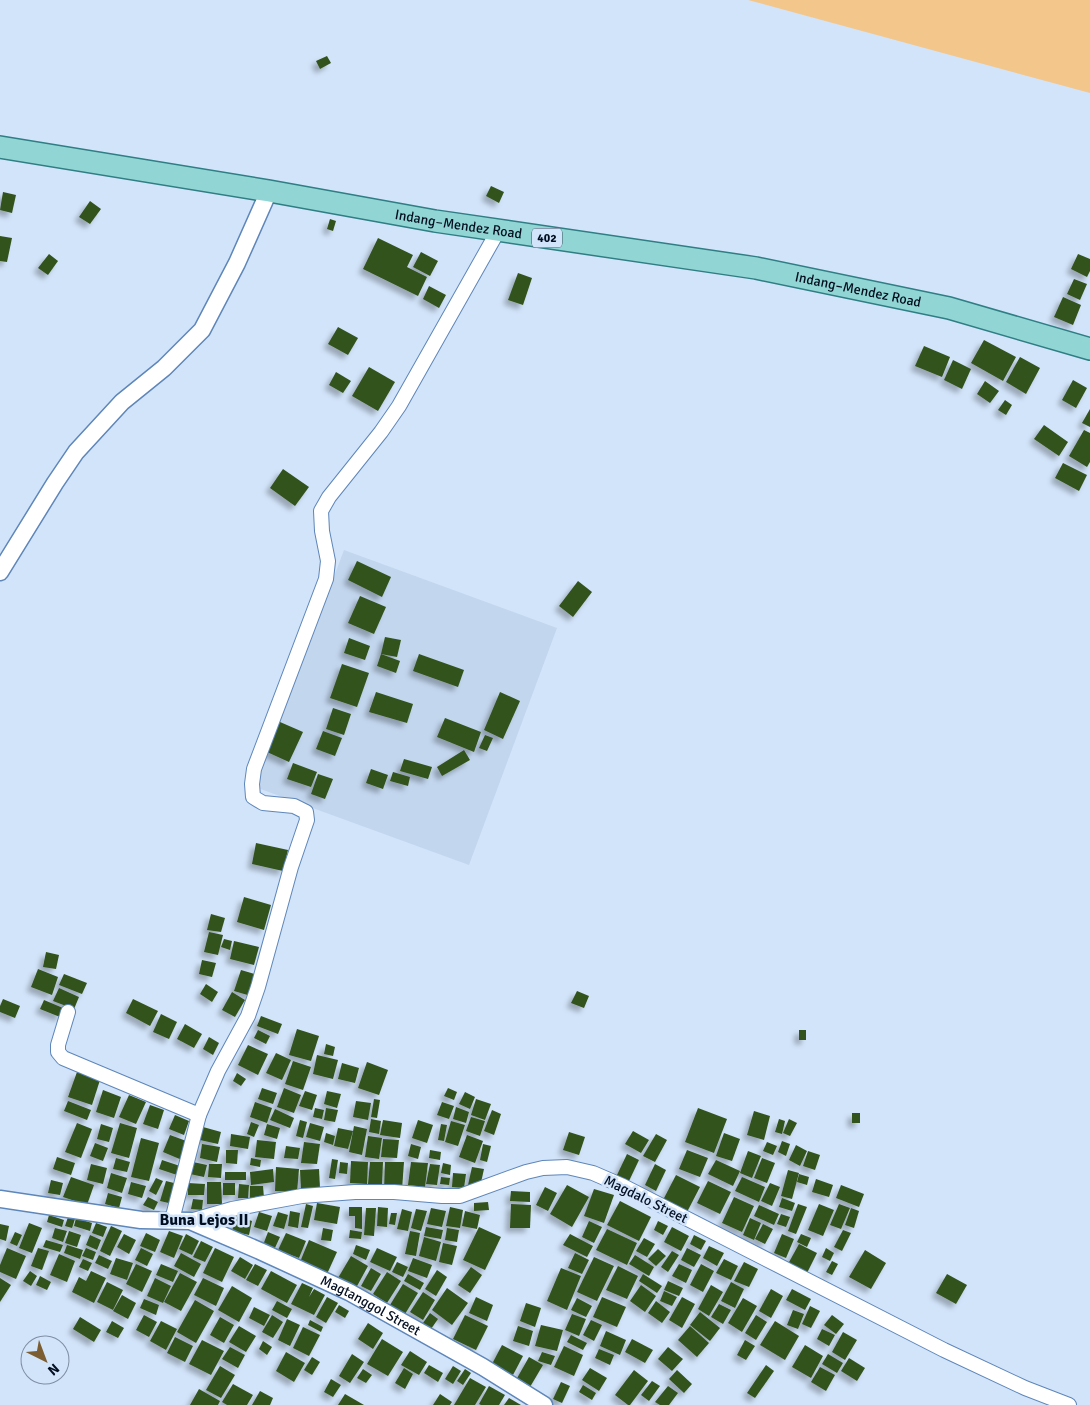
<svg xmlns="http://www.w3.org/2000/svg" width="1090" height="1405" viewBox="0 0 1090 1405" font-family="Signika,sans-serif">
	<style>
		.built { fill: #c2d6ee }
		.green { fill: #f3c78c }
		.building { fill: #33521c; filter: url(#shadow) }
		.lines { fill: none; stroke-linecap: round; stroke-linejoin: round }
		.minor-casing { stroke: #5e86b9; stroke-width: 16 }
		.tertiary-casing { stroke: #5e86b9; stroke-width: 19 }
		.primary-casing { stroke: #2f7e83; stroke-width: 24 }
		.minor { stroke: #fff; stroke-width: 14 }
		.tertiary { stroke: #fff; stroke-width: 16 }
		.primary { stroke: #91d6d5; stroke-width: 21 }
		.labels { text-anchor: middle; stroke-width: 5; stroke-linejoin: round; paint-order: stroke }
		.shield { fill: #d2e4fa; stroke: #404e61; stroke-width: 1 }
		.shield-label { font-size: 12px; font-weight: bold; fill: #020e20 }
		.street-label { font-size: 14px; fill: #020e20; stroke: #d2e4fa }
		.quarter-label { font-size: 16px; font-weight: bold; fill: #020e20; stroke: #d2e4fa }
	</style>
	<defs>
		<filter id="shadow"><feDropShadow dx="-4.5" dy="4.5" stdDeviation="2.5" flood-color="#0004"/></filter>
	</defs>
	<rect width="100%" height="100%" fill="#d2e4fa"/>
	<polygon class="built" points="344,550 557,628 469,865 255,787"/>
	<polygon class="green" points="748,0 1090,0 1090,93"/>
	<g class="building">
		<polygon points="327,56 331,63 320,69 316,61"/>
		<polygon points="491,186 504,192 499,203 486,196"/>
		<polygon points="3,192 16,195 12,213 0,210"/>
		<polygon points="90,201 101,209 90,224 79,217"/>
		<polygon points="330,219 336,221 333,231 327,229"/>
		<polygon points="0,236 12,238 7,262 0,261"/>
		<polygon points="378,238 413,255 407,267 427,277 418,296 363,269"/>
		<polygon points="421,252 438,261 430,276 413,267"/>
		<polygon points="49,254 58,261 48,275 38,268"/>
		<polygon points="1078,254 1090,259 1090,271 1087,277 1071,269"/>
		<polygon points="518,273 532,278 523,305 508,300"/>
		<polygon points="1074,279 1087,284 1080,300 1067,294"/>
		<polygon points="429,286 446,295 439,308 423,299"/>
		<polygon points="1063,297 1081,305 1073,325 1054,317"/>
		<polygon points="338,327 358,338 348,355 328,344"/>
		<polygon points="984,340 1016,357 1003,381 971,363"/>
		<polygon points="924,346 950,357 942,377 915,366"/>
		<polygon points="1020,357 1040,368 1026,394 1006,382"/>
		<polygon points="953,360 971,369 962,389 944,380"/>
		<polygon points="369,367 395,382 378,411 352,396"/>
		<polygon points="336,372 351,381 343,393 329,385"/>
		<polygon points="1073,380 1087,388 1076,408 1062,400"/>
		<polygon points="985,381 999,391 990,403 977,394"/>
		<polygon points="1005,400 1012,405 1006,415 998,410"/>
		<polygon points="1090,409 1090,427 1082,423"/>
		<polygon points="1044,425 1068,442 1059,456 1034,439"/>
		<polygon points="1084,430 1090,433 1090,462 1087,467 1069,456"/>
		<polygon points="1063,463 1087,475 1079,491 1055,478"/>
		<polygon points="283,469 309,487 295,506 270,488"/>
		<polygon points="357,561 391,577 382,597 348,580"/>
		<polygon points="578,581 592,592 573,617 559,606"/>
		<polygon points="360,596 386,607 374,634 348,623"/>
		<polygon points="385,637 401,640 397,657 381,654"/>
		<polygon points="349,638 370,646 365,660 344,653"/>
		<polygon points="381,654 400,661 396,673 377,666"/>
		<polygon points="419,654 464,670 458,687 413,671"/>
		<polygon points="342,664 369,673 357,707 330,698"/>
		<polygon points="376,692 413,704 407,723 369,712"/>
		<polygon points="500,692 520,701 503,739 484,730"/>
		<polygon points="333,708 351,714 344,735 326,729"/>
		<polygon points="445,718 481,732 474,752 437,737"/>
		<polygon points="280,722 303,732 289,762 267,752"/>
		<polygon points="323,731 342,738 335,756 316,749"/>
		<polygon points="485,735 493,738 487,751 479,748"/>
		<polygon points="464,750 470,760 442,776 437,767"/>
		<polygon points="404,759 432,767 428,779 400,771"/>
		<polygon points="293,763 317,772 311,787 287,779"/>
		<polygon points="371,769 388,775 383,789 366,783"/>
		<polygon points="393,772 410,777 408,786 390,781"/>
		<polygon points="318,774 333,779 325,799 311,794"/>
		<polygon points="256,843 288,850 283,871 252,864"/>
		<polygon points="244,897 271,905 264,930 237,922"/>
		<polygon points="211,914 225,918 221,932 207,930"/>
		<polygon points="209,932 223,935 218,955 204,952"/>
		<polygon points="224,939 232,941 230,950 221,947"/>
		<polygon points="234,941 259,947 254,965 230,959"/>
		<polygon points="46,952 59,955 56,969 43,967"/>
		<polygon points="202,960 216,963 212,977 199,974"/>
		<polygon points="38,969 58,977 52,995 31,987"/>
		<polygon points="241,970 258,975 251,996 234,991"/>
		<polygon points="64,974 87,983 82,994 59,985"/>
		<polygon points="206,984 218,992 212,1002 200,994"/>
		<polygon points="59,988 79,997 74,1009 53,1001"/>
		<polygon points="577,991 589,996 584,1008 571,1003"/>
		<polygon points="232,992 245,1000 235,1017 222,1010"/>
		<polygon points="3,999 20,1006 15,1018 0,1012 0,1006"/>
		<polygon points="133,999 158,1011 150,1026 126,1013"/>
		<polygon points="44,1000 63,1008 60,1017 40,1009"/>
		<polygon points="161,1014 177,1022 169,1039 153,1032"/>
		<polygon points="261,1016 282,1024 278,1034 257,1026"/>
		<polygon points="185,1024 202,1034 194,1048 177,1039"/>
		<polygon points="297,1029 319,1036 311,1061 289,1055"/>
		<polygon points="258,1030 270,1036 266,1044 254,1038"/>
		<rect x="799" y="1030" width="7" height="10"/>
		<polygon points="209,1037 219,1043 213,1055 203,1049"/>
		<polygon points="326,1044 335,1047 333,1056 324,1054"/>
		<polygon points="248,1045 268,1054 258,1075 238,1065"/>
		<polygon points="276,1053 291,1060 282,1080 266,1073"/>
		<polygon points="317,1055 338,1060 333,1079 313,1074"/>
		<polygon points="293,1061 311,1067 303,1090 285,1084"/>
		<polygon points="367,1062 388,1070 379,1095 358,1088"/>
		<polygon points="342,1063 359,1068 355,1083 338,1079"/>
		<polygon points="77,1072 100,1080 92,1105 68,1097"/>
		<polygon points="237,1073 246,1079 241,1086 233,1081"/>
		<polygon points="262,1088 277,1093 273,1104 258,1099"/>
		<polygon points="284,1088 301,1095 294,1113 277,1107"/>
		<polygon points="448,1088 457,1092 454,1100 444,1096"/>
		<polygon points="103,1090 121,1097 114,1118 96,1112"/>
		<polygon points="305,1091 317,1095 312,1110 299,1106"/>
		<polygon points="327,1091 341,1094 337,1108 324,1104"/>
		<polygon points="465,1092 475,1097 470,1109 459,1104"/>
		<polygon points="129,1095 146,1102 136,1124 119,1117"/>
		<polygon points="374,1099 380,1100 377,1118 371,1117"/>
		<polygon points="476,1099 491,1104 485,1120 471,1115"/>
		<polygon points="68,1101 91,1110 87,1120 64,1111"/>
		<polygon points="356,1101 371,1103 368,1120 353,1117"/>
		<polygon points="255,1102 272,1108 267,1123 250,1117"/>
		<polygon points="442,1102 454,1106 449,1119 437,1115"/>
		<polygon points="150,1105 164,1110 158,1129 143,1124"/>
		<polygon points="456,1107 469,1112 466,1123 453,1119"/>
		<polygon points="315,1108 324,1110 322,1119 313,1117"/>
		<polygon points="326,1108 338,1110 335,1122 324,1120"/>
		<polygon points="698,1108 727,1119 714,1153 685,1142"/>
		<polygon points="275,1109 294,1118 290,1128 270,1120"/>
		<polygon points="492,1110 501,1114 494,1135 484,1131"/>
		<polygon points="754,1111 770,1116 764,1140 747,1135"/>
		<rect x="852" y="1113" width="8" height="10"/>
		<polygon points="175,1115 189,1121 184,1135 169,1129"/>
		<polygon points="471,1117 485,1121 480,1136 466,1131"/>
		<polygon points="371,1119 381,1121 379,1134 369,1132"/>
		<polygon points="779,1119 785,1121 782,1134 775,1132"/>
		<polygon points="789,1119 797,1123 790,1136 783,1133"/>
		<polygon points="300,1120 307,1122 303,1138 296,1136"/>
		<polygon points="383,1120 402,1123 400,1138 380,1135"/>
		<polygon points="418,1120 433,1125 427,1143 412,1138"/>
		<polygon points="451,1121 465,1125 458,1146 445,1142"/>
		<polygon points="251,1122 259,1125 254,1137 247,1134"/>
		<polygon points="77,1123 92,1129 81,1158 65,1152"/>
		<polygon points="120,1123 137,1128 129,1158 111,1153"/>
		<polygon points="310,1123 324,1127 320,1141 306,1137"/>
		<polygon points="101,1124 113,1128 109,1142 97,1139"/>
		<polygon points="267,1124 280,1128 277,1139 264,1135"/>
		<polygon points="441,1124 447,1125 444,1141 438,1140"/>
		<polygon points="354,1126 367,1129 362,1155 349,1152"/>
		<polygon points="203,1127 221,1132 218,1144 200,1140"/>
		<polygon points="338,1128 353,1131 348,1149 334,1146"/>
		<polygon points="633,1131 649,1140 641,1153 625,1144"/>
		<polygon points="569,1132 585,1137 579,1155 563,1150"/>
		<polygon points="326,1133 335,1136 333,1145 324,1142"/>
		<polygon points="724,1133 740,1139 732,1161 716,1156"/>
		<polygon points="231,1134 250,1137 248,1149 230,1146"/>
		<polygon points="656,1134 667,1140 655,1162 643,1156"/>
		<polygon points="170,1135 189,1142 182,1160 163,1152"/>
		<polygon points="467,1135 483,1141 475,1163 459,1157"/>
		<polygon points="368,1136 382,1138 379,1159 365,1157"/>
		<polygon points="141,1138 159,1143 149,1181 131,1177"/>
		<polygon points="383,1139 399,1140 397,1158 381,1157"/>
		<polygon points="257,1140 276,1142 274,1159 255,1157"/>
		<polygon points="782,1141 790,1144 786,1156 778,1152"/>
		<polygon points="304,1142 320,1144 317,1164 301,1163"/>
		<polygon points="767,1142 777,1146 773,1155 763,1151"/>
		<polygon points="95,1143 108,1148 103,1161 90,1156"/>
		<polygon points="202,1144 220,1147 217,1162 200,1158"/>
		<polygon points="411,1144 421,1147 418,1159 408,1156"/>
		<polygon points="483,1144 491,1146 487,1162 480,1160"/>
		<polygon points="796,1145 807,1151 800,1166 789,1160"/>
		<polygon points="286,1146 300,1148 298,1159 284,1158"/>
		<polygon points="226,1150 238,1150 237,1164 226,1163"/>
		<polygon points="430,1150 441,1152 440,1160 429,1158"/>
		<polygon points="687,1150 708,1158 700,1177 679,1169"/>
		<polygon points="748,1151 761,1156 752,1178 740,1173"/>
		<polygon points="808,1151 820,1155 815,1170 803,1166"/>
		<polygon points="627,1154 639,1160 629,1181 617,1175"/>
		<polygon points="57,1157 75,1163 71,1175 53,1169"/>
		<polygon points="116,1158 130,1162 127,1172 113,1169"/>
		<polygon points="251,1158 261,1160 260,1167 250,1165"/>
		<polygon points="762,1158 775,1163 767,1183 754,1178"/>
		<polygon points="332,1159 338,1160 335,1179 329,1178"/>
		<polygon points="162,1160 183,1167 180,1176 159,1169"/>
		<polygon points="716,1160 740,1171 733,1186 708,1174"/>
		<polygon points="351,1161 368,1162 367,1184 350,1183"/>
		<polygon points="193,1162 207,1165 204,1177 190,1174"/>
		<polygon points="340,1162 348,1163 347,1174 339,1173"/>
		<polygon points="370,1162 383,1162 382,1184 368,1184"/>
		<polygon points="385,1162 404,1162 402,1190 384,1190"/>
		<polygon points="411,1162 428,1163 425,1187 408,1185"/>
		<polygon points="443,1163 451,1165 450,1175 441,1173"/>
		<polygon points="91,1164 107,1168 103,1184 87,1180"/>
		<polygon points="209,1164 222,1164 221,1178 208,1177"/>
		<polygon points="430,1164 440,1165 437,1185 426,1184"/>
		<polygon points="655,1164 666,1170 656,1191 645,1185"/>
		<polygon points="276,1167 299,1169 297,1192 275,1191"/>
		<polygon points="472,1167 484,1169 480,1187 468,1185"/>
		<polygon points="273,1169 274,1182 251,1185 250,1172"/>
		<polygon points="319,1169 320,1188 301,1189 300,1170"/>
		<polygon points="788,1170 799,1173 792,1199 781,1196"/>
		<rect x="225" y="1172" width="21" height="8"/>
		<polygon points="111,1173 127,1178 122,1193 107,1188"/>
		<polygon points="453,1173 466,1174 464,1188 452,1187"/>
		<polygon points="799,1174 809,1177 807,1185 797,1182"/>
		<polygon points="676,1175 700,1187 686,1214 662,1202"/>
		<polygon points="71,1177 94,1185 87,1205 63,1197"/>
		<polygon points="441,1177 450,1178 449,1185 440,1184"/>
		<polygon points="742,1177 765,1187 759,1202 735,1191"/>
		<polygon points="156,1178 163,1181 156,1195 149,1191"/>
		<polygon points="816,1179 833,1185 829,1197 812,1192"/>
		<polygon points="51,1180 63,1183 60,1195 48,1193"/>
		<polygon points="166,1181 178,1184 173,1204 160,1201"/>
		<polygon points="708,1181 731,1192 720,1214 697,1203"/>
		<polygon points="131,1182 146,1186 142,1198 128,1194"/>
		<polygon points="207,1182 221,1182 222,1204 207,1204"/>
		<polygon points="188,1183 205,1184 204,1195 188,1195"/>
		<rect x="223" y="1183" width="12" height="12"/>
		<polygon points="770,1183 780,1187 772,1206 761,1201"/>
		<polygon points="239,1184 249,1185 248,1198 238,1198"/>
		<polygon points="567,1185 589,1197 572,1227 550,1214"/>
		<polygon points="841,1185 864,1194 859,1207 836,1198"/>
		<polygon points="250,1186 263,1186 264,1198 250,1198"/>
		<polygon points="545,1187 557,1193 548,1211 536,1205"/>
		<polygon points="594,1189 614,1195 604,1223 584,1216"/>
		<polygon points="511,1191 530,1192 530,1202 510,1201"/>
		<polygon points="108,1193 122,1197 119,1208 105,1204"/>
		<polygon points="148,1197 158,1202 154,1210 143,1205"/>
		<polygon points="734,1197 754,1206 742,1232 722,1223"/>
		<polygon points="782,1198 795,1203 792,1211 779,1207"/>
		<polygon points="193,1199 203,1200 202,1210 191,1209"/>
		<polygon points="620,1201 651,1217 639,1241 607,1225"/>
		<polygon points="488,1202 489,1210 474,1211 474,1203"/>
		<polygon points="317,1203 340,1207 337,1224 314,1220"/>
		<polygon points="306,1204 313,1206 308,1228 301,1227"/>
		<polygon points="511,1204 531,1205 530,1228 510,1228"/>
		<polygon points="798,1204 807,1207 796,1234 788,1231"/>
		<polygon points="819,1204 834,1210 823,1236 808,1230"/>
		<polygon points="839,1204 850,1208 841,1229 830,1225"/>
		<polygon points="759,1205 779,1214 774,1225 754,1216"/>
		<polygon points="349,1207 362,1207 362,1229 355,1228 355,1216 349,1216"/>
		<polygon points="378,1207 388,1208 387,1227 377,1226"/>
		<polygon points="450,1207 463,1210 460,1228 446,1226"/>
		<polygon points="366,1208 376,1208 374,1236 364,1235"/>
		<polygon points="431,1208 446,1211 442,1227 427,1224"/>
		<polygon points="851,1208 859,1211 854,1228 845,1225"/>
		<polygon points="402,1209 412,1212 408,1231 397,1229"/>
		<polygon points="416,1209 427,1211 421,1231 411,1228"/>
		<polygon points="290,1211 300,1213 298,1228 288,1226"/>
		<polygon points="465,1211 480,1215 477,1229 462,1226"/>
		<polygon points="259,1212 272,1216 267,1231 254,1227"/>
		<polygon points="278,1212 288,1215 284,1229 273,1226"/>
		<polygon points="391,1213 397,1213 395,1225 389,1224"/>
		<polygon points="781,1214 790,1217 786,1227 777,1224"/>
		<polygon points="49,1215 64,1220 62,1227 47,1222"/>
		<polygon points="236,1216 252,1221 249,1235 232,1231"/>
		<polygon points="68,1217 75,1219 72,1228 65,1226"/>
		<polygon points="76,1218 92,1223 90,1231 74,1226"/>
		<polygon points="750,1218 761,1223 754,1240 743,1235"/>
		<polygon points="589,1221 602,1227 594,1243 582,1237"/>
		<polygon points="658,1221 668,1226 663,1235 654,1230"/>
		<polygon points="29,1223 42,1228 32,1253 19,1248"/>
		<polygon points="96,1223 107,1227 103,1237 92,1233"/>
		<polygon points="0,1224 9,1226 6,1241 0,1239"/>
		<polygon points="763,1224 773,1229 765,1244 755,1239"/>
		<polygon points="111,1226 122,1231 110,1256 100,1251"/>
		<polygon points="426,1227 443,1230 441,1239 424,1236"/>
		<polygon points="479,1227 501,1237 485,1270 463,1260"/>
		<polygon points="672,1227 689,1236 681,1251 664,1242"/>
		<polygon points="55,1228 67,1231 63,1242 52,1238"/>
		<polygon points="323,1228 333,1230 331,1241 321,1240"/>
		<polygon points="447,1228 459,1230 457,1242 445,1240"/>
		<polygon points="607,1229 637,1243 627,1265 596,1250"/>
		<polygon points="350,1230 362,1232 361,1239 349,1238"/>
		<polygon points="843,1230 851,1233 842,1251 834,1247"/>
		<polygon points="69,1231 81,1235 77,1247 65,1243"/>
		<polygon points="169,1231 183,1236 174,1258 160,1252"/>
		<polygon points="410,1231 420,1233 416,1256 405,1254"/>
		<polygon points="15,1232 22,1235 17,1246 10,1243"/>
		<polygon points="268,1232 280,1237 274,1250 263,1245"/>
		<polygon points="146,1233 160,1240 155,1252 140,1246"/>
		<polygon points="286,1233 306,1241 299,1258 278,1250"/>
		<polygon points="124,1234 136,1240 129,1254 117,1247"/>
		<polygon points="186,1234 199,1241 192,1255 179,1249"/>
		<polygon points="570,1234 593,1246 587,1257 563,1245"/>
		<polygon points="782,1234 794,1239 786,1258 774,1253"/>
		<polygon points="801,1234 811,1238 807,1247 797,1242"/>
		<polygon points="90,1235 101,1240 97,1250 86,1245"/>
		<polygon points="694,1235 706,1241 701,1250 690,1244"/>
		<polygon points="424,1237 441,1242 436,1261 419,1256"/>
		<polygon points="644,1238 655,1244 647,1257 636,1251"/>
		<polygon points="46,1240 63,1245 60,1252 43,1247"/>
		<polygon points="309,1240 337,1252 327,1274 300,1262"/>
		<polygon points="201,1241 213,1247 205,1262 193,1257"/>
		<polygon points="443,1243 457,1246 452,1265 439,1262"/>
		<polygon points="799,1244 817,1253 807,1273 788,1264"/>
		<polygon points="67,1245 83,1250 80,1259 64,1253"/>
		<polygon points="356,1245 370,1250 366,1260 353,1254"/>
		<polygon points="709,1246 724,1253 717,1266 703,1258"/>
		<polygon points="7,1248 26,1256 16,1279 0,1272 0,1265"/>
		<polygon points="38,1248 49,1251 42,1270 31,1266"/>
		<polygon points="86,1248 96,1252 93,1260 82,1256"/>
		<polygon points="141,1248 153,1254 147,1266 135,1260"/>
		<polygon points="215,1248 234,1257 222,1282 203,1273"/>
		<polygon points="377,1248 397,1257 390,1271 370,1262"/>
		<polygon points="687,1248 701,1255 694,1267 681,1260"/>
		<polygon points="826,1248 834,1253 830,1261 822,1257"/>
		<polygon points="658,1249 666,1256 656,1266 648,1259"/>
		<polygon points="865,1250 886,1263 871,1289 849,1277"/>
		<polygon points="672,1251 679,1255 668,1272 661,1267"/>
		<polygon points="181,1253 201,1264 194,1277 174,1266"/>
		<polygon points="575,1253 589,1260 582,1274 568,1268"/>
		<polygon points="59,1254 75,1261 67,1282 50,1275"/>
		<polygon points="99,1255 112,1261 108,1269 95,1263"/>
		<polygon points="635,1255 654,1267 649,1276 629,1264"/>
		<polygon points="351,1256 368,1266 356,1288 338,1278"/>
		<polygon points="240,1257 253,1265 245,1279 231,1271"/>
		<polygon points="594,1257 614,1266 597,1301 577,1292"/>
		<polygon points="116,1258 133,1263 127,1280 110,1274"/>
		<polygon points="413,1258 432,1265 427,1278 408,1271"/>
		<polygon points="83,1259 92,1263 88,1271 79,1267"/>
		<polygon points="724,1259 738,1266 731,1280 716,1273"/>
		<polygon points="832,1261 838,1264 832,1275 826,1272"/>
		<polygon points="397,1262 408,1267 403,1277 392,1272"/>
		<polygon points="744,1262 758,1269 749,1287 734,1281"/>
		<polygon points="136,1264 152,1271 142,1292 126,1284"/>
		<polygon points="161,1264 178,1271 173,1282 156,1275"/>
		<polygon points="255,1264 267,1270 258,1286 246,1280"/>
		<polygon points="679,1264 692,1270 686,1283 672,1276"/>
		<polygon points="701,1264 714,1271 703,1292 690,1285"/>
		<polygon points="618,1266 638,1276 627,1299 606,1290"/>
		<polygon points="471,1267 482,1275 470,1293 458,1285"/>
		<polygon points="371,1268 381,1274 371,1291 361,1286"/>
		<polygon points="561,1268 581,1276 567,1310 547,1301"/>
		<polygon points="437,1270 447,1277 436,1296 425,1289"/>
		<polygon points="30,1271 37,1276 31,1286 23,1281"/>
		<polygon points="91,1271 106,1278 94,1303 72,1292 79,1277 86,1281"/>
		<polygon points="271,1271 297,1285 287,1303 261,1289"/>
		<polygon points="387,1272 401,1281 387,1303 373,1294"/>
		<polygon points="180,1273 197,1282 181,1311 164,1302"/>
		<polygon points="408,1274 424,1283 420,1290 404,1281"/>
		<polygon points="643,1274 662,1286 657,1293 639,1281"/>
		<polygon points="947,1274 967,1285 956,1304 936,1293"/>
		<polygon points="40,1276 51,1282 47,1290 36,1285"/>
		<polygon points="0,1278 11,1285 0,1302"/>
		<polygon points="155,1278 171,1286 163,1303 147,1296"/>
		<polygon points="203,1278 224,1288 216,1306 194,1295"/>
		<polygon points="668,1281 683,1288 679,1296 664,1290"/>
		<polygon points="107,1282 123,1290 113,1310 97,1302"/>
		<polygon points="731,1282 744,1289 735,1308 721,1301"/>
		<polygon points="302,1283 313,1288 309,1297 314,1289 325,1295 314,1315 291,1304"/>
		<polygon points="403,1284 418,1293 405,1314 390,1305"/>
		<polygon points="641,1285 656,1296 645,1312 630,1301"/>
		<polygon points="711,1285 723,1292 709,1316 698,1309"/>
		<polygon points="232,1286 252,1298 239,1322 218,1310"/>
		<polygon points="447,1288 468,1303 452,1325 432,1310"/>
		<polygon points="771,1289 783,1296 771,1318 759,1311"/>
		<polygon points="792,1289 811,1299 805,1310 786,1300"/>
		<polygon points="664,1291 677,1297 672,1306 660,1301"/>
		<polygon points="423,1292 435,1300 423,1320 410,1312"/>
		<polygon points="122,1295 136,1303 128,1319 113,1311"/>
		<polygon points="327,1297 338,1303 326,1323 316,1317"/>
		<polygon points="476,1297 493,1305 487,1321 469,1313"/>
		<polygon points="602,1297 626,1307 617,1327 593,1317"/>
		<polygon points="682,1297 695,1304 682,1328 669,1320"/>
		<polygon points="577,1298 592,1306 586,1317 571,1310"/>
		<polygon points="743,1298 757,1306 742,1332 728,1323"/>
		<polygon points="144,1299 159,1305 156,1315 140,1308"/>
		<polygon points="195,1300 214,1311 196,1343 177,1332"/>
		<polygon points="277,1301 292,1309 287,1318 272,1310"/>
		<polygon points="656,1301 670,1312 662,1323 648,1313"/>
		<polygon points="526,1303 541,1308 535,1327 520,1321"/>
		<polygon points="719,1304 731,1310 723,1324 711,1317"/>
		<polygon points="339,1305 349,1311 345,1318 335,1312"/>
		<polygon points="810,1306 820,1311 811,1328 802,1324"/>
		<polygon points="254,1307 270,1315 264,1326 249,1318"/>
		<polygon points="793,1310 804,1314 798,1329 787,1325"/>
		<polygon points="700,1312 720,1328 710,1341 690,1325"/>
		<polygon points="430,1313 438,1319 431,1329 423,1323"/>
		<polygon points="572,1314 586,1319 579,1336 565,1330"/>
		<polygon points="144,1315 157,1322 149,1337 136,1330"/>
		<polygon points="272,1315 283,1322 273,1338 262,1332"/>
		<polygon points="465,1315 488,1326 476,1350 453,1339"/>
		<polygon points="756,1315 767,1322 756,1340 745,1333"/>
		<polygon points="832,1315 844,1324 836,1334 824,1325"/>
		<polygon points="80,1317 101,1330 94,1342 73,1329"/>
		<polygon points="220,1317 234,1325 224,1343 210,1335"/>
		<polygon points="287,1319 300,1325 290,1346 278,1340"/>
		<polygon points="310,1320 323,1327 321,1332 308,1325"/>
		<polygon points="591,1320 602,1325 594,1341 583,1335"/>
		<polygon points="112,1321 124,1328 118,1338 106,1332"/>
		<polygon points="161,1321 177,1329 166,1350 150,1341"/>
		<polygon points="775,1321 799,1336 785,1360 760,1345"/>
		<polygon points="368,1323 383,1333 373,1349 358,1339"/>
		<polygon points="541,1325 563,1330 557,1351 535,1346"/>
		<polygon points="239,1326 256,1336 246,1352 229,1342"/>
		<polygon points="518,1326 533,1331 529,1346 513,1341"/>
		<polygon points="690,1326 709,1343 697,1357 678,1340"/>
		<polygon points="303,1327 320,1335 309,1356 293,1348"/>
		<polygon points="822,1329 835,1335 829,1346 817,1339"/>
		<polygon points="606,1331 626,1340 620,1355 600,1346"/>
		<polygon points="843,1332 857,1340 845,1360 832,1352"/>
		<polygon points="571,1335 587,1343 583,1350 567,1342"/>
		<polygon points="175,1337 193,1346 185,1362 167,1353"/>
		<polygon points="382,1339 403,1352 388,1376 367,1364"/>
		<polygon points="632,1339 653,1350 645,1363 625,1352"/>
		<polygon points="202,1340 224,1351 211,1375 189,1364"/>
		<polygon points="745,1340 755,1346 746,1360 737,1355"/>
		<polygon points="263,1341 272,1347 267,1355 259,1349"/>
		<polygon points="502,1345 523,1356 513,1375 492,1364"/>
		<polygon points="805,1345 823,1356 811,1378 792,1367"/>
		<polygon points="564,1346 583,1355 574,1376 554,1367"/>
		<polygon points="230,1347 245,1355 238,1368 222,1359"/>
		<polygon points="668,1347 683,1359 672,1371 658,1359"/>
		<polygon points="599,1349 614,1355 610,1365 595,1358"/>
		<polygon points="410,1351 427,1362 419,1375 401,1365"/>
		<polygon points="286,1352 305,1363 294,1382 276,1371"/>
		<polygon points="542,1352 555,1356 551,1365 538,1361"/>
		<polygon points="352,1354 364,1362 350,1383 339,1376"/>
		<polygon points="828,1354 843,1363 837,1373 822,1364"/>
		<polygon points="312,1357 320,1362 312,1375 304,1370"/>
		<polygon points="529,1357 543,1365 530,1387 516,1380"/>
		<polygon points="849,1358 865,1368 857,1381 841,1371"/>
		<polygon points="429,1365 443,1373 438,1382 424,1373"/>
		<polygon points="766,1365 774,1371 755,1398 747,1393"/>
		<polygon points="220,1366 235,1375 221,1398 206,1390"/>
		<polygon points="453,1366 461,1371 453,1384 445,1379"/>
		<polygon points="820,1367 835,1375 826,1391 811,1382"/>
		<polygon points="404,1368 413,1374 405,1389 395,1383"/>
		<polygon points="590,1368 607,1378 599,1391 582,1380"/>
		<polygon points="363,1369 372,1375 366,1383 357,1378"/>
		<polygon points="465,1369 471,1373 463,1385 457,1381"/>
		<polygon points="634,1370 648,1381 630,1405 628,1405 615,1395"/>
		<polygon points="677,1370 692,1384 684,1393 669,1379"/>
		<polygon points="470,1378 486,1387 475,1405 454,1405"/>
		<polygon points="331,1379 341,1385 333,1397 324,1392"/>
		<polygon points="652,1381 660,1386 649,1401 641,1395"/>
		<polygon points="561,1382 570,1386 562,1403 553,1399"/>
		<polygon points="233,1384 253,1395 247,1405 227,1405 222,1402"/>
		<polygon points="583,1385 596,1393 592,1400 579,1392"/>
		<polygon points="489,1386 505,1395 499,1405 481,1405 479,1404"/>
		<polygon points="668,1386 678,1393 669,1405 660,1405 655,1402"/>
		<polygon points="199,1389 220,1401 218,1405 190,1405"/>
		<polygon points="260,1391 273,1398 270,1405 252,1405"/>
		<polygon points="345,1394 364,1405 338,1405"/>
		<polygon points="440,1394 452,1402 450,1405 433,1405"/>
		<polygon points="509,1398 521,1405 504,1405"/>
	</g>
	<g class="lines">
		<g class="minor-casing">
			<g id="minor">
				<polyline points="68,1012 58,1045 58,1052 63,1058 199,1115"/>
				<polyline points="172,1220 199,1115 218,1071 248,1016 258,987 291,867 307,820 306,812 294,806 263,803 253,797 252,784 254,769 326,579 328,561 322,531 321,511 329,497 381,432 399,406 498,231"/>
				<polyline points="190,1221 232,1209 302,1196 355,1192 394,1192 442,1196 460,1196 526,1172 543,1168 567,1167 593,1173 623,1186 944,1350 1025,1388 1069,1405"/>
			</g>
		</g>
		<g class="tertiary-casing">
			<g id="tertiary">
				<polyline points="0,572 55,483 76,452 122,402 164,368 202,330 237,263 269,191"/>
				<path id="s1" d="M0,1199l141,21 49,1 70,30 89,41 134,75 61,38"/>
			</g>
		</g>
		<g class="primary-casing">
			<g id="primary">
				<path id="s2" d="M0,147l269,44 166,30 321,47 193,40 141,41"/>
			</g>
		</g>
		<use href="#minor" class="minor"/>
		<use href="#tertiary" class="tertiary"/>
		<use href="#primary" class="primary"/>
	</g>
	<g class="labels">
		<rect class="shield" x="532" y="228.5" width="30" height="19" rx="4"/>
		<g class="shield-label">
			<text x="547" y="242">402</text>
		</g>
		<g class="street-label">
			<text dy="5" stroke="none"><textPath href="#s2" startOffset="465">Indang–Mendez Road</textPath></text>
			<text dy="5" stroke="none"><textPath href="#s2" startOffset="870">Indang–Mendez Road</textPath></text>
			<text transform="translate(646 1199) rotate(26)" y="5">Magdalo Street</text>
			<text dy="5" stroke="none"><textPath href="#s1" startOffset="391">Magtanggol Street</textPath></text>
		</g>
		<g class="quarter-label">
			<text x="204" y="1225">Buna Lejos II</text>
		</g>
	</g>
	<g transform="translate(45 1360) rotate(138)"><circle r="24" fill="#d2e4fa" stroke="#7f8ea3"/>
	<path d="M0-4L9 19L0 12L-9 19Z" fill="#7b5d31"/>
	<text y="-8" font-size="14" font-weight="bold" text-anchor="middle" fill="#020e20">N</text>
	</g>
</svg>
